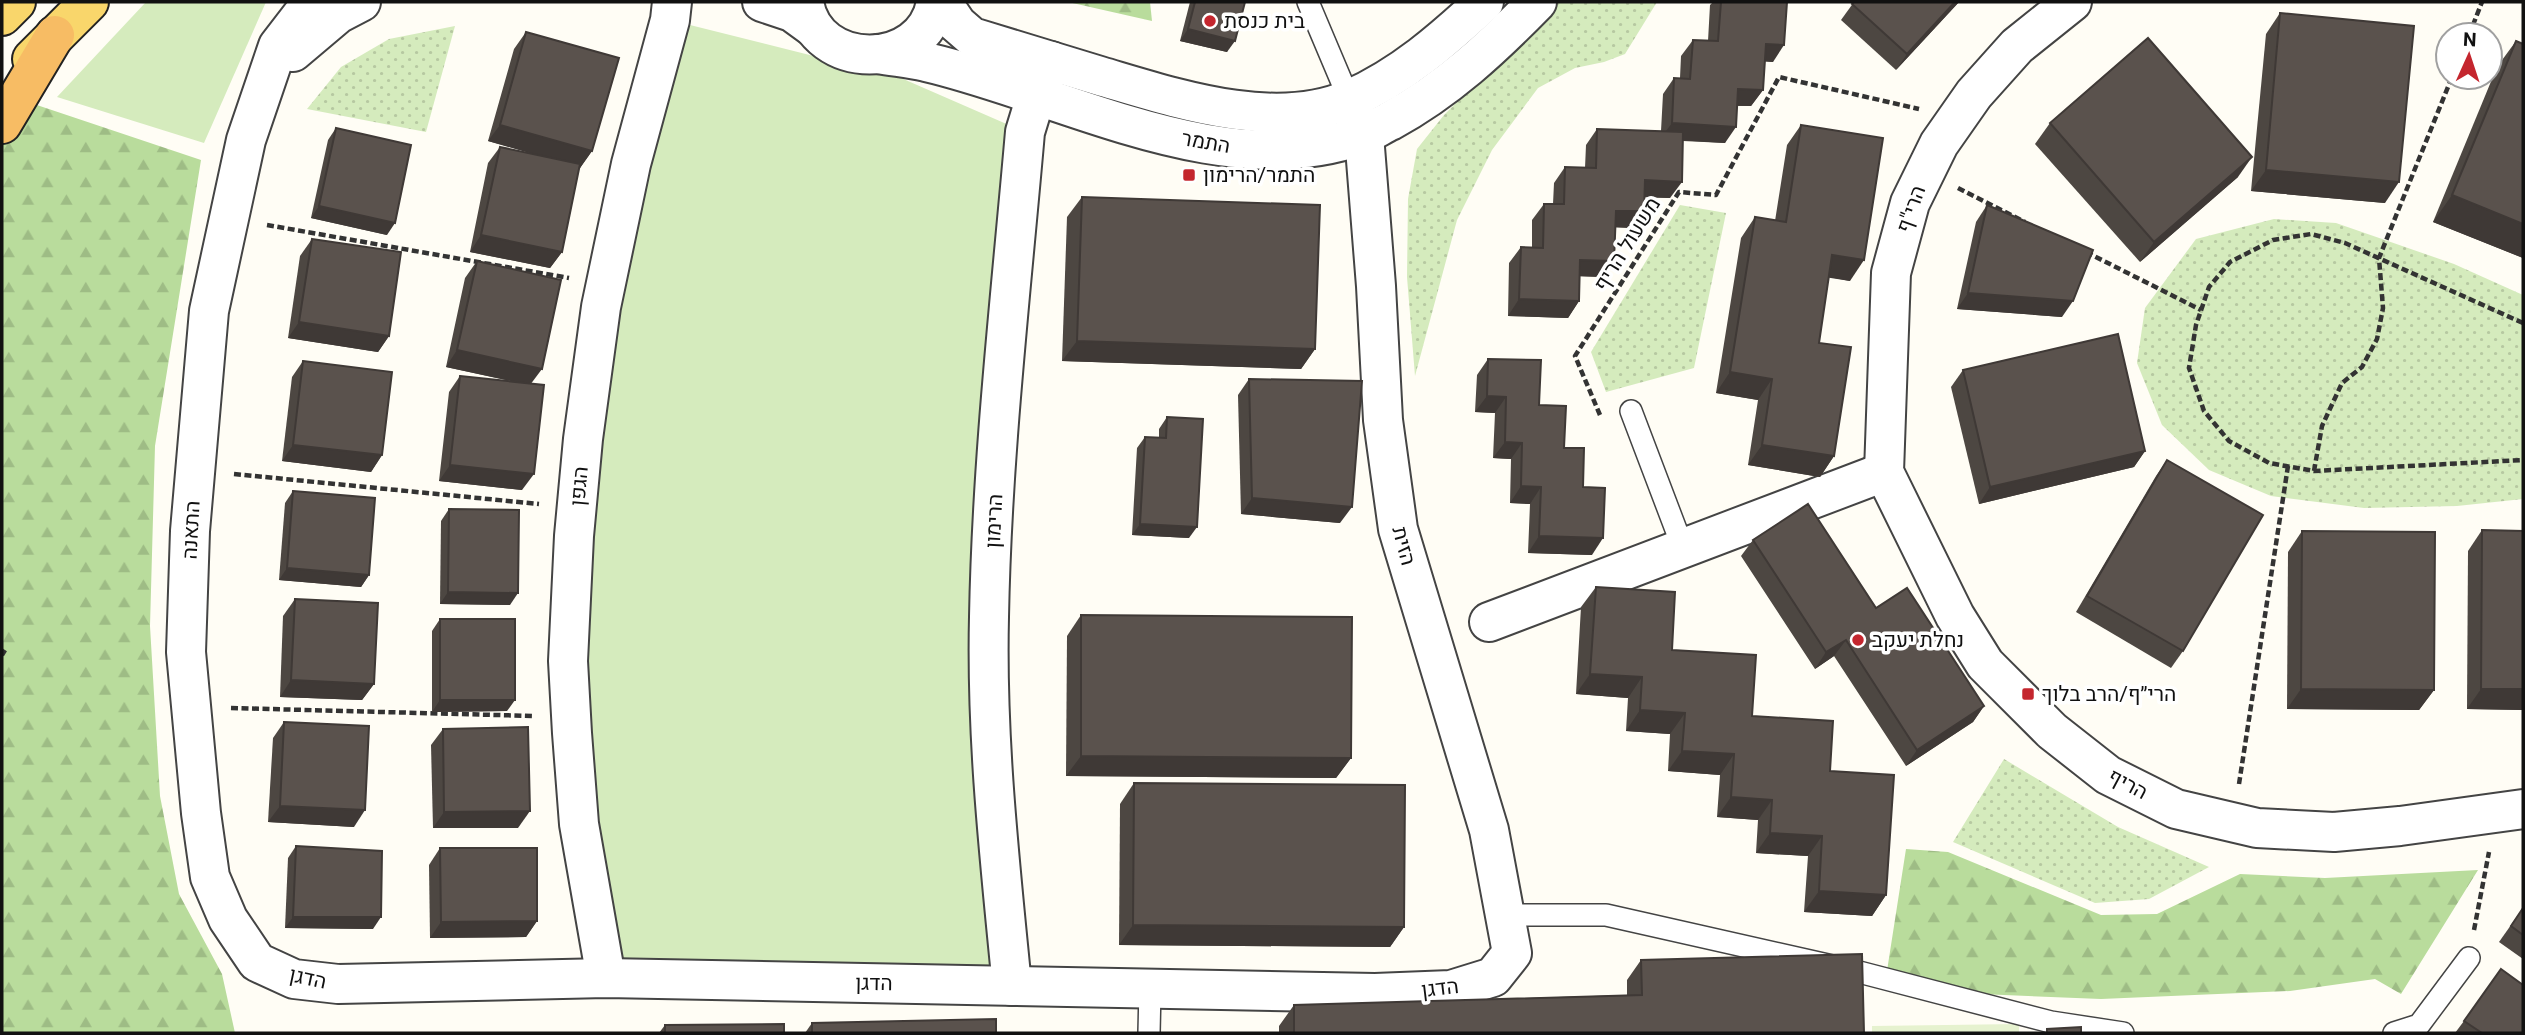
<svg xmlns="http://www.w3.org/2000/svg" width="2525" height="1035" viewBox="0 0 2525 1035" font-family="Georgia,Heebo,serif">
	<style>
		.grass { fill: #d5ebbd }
		.forest { fill: url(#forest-firs) }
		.park { fill: url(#park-dots) }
		.pitch { fill: #e6f2cf }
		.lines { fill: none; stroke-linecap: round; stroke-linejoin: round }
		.service-casing { stroke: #444; stroke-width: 24 }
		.minor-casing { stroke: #444; stroke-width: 42 }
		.tertiary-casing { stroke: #444; stroke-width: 42 }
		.primary-casing { stroke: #222; stroke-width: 42 }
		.trunk-casing { stroke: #222; stroke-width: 42 }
		.path { stroke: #333; stroke-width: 4.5; stroke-dasharray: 7 3.5; stroke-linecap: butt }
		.service { stroke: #fff; stroke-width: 21 }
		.minor { stroke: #fff; stroke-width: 38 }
		.tertiary { stroke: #fff; stroke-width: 38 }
		.primary { stroke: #f9d66b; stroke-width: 38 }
		.trunk { stroke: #f7bc64; stroke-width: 38 }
		.wall { fill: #4d4742 }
		.shaded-wall { fill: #3f3936 }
		.building { fill: #5a524d; stroke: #3f3936; stroke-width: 2 }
		.poi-dot { fill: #c4262e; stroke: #fff; stroke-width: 2.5 }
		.labels { text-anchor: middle; stroke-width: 7; stroke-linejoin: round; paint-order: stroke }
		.poi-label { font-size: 21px; fill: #111; stroke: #fff; text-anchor: start }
		.street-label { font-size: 21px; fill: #111; stroke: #fff }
	</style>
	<defs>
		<pattern id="forest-firs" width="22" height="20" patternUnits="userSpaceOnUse" patternTransform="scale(1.75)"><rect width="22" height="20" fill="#b9dc9c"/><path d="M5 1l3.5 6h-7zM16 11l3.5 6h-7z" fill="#9ebc85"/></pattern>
		<pattern id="park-dots" width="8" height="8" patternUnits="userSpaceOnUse" patternTransform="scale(1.75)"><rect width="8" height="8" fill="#d5ebbd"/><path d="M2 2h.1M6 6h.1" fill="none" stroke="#b6c8a1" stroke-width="1.8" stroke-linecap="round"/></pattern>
	</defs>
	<rect width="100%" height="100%" fill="#fffdf5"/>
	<g class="grass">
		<polygon points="146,2 266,2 204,143 57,97"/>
		<polygon points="670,20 901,78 1025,132 996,479 1012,986 606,978 574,536"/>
	</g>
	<g class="forest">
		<polygon points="1068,2 1150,2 1152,21"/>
		<polygon points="7,95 201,160 155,446 150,626 160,796 179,894 222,974 235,1033 2,1033 2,105"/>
		<polygon points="1906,849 1948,852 2101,915 2157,914 2240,874 2325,878 2478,870 2401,994 2375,979 2290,991 2101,999 1884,990"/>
	</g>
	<g class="park">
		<polygon points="1557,2 1657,2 1625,54 1604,62 1575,68 1538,88 1492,150 1457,220 1415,376 1407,277 1408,199 1417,149 1444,115"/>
		<polygon points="455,26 426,132 307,109 341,67 389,39"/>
		<polygon points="1680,205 1726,213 1694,368 1606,392 1591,352"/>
		<polygon points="2274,219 2336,223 2454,264 2523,295 2523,499 2457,506 2364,508 2271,496 2209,470 2162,425 2137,363 2145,308 2196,239"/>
		<polygon points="2004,759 2118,827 2209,867 2149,899 2095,903 1953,842"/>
	</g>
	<polygon class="pitch" points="2019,1024 2019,1033 1872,1033 1872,1026"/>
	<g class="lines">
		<g class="service-casing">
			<g id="service">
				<polyline points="1308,2 1349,99"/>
				<polyline points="1631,411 1683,548"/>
				<polyline points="1506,915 1606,915 1859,972 2051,1022 2123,1033"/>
				<polyline points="1149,1033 1150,989"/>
				<polyline points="2394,1033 2419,1025 2469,958"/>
			</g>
		</g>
		<g class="minor-casing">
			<g id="minor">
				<polyline points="312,2 278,46 246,140 209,311 190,531 186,652 201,813 210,877 228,919 257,962 294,979 338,984 606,978 1375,993 1451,990 1493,977 1512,953 1489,830 1398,529 1383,420 1376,286 1364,135 1349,99"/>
				<polyline points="762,2 792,12 814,28"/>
				<path d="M942,2l15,22 15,13c43,13 85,26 128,39 75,22 174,56 250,23 52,-23 93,-59 134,-97"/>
				<polyline points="2072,2 2017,46 1974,94 1939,144 1910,203 1891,273 1884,472 1955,616 1985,664 2052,731 2108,775 2176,809 2257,828 2334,832 2400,826 2523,809"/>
				<polyline points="293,52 338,14 361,2"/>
				<path d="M879,54c16,3 32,4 47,8 135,31 297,124 436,73 9,-3 19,-10 28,-14 57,-31 102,-73 147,-119"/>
				<polyline points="1489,622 1884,472"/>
				<polyline points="606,978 579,824 572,733 568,661 574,536 583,439 601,307 631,164 670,20 672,2"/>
				<path d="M1012,986c-12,-123 -26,-246 -23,-369 3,-162 22,-324 36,-485l11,-36 15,-35"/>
			</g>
		</g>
		<g class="tertiary-casing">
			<path id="tertiary" d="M804,2c11,70 120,70 132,0"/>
		</g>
		<g class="primary-casing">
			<g id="primary">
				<polyline points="2,16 16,2"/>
				<polyline points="32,59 89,2"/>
			</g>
		</g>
		<g class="trunk-casing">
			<polyline id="trunk" points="2,124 55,35"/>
		</g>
		<g class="path">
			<polyline points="2469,35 2482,2"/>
			<polyline points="1958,188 2025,222"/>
			<polyline points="267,225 569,278"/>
			<polyline points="2086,252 2201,310"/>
			<polyline points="2523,323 2345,243 2311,234 2273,240 2230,262 2209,287 2196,325 2189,368 2204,411 2229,441 2269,463 2314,471 2523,460"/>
			<polyline points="1600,415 1575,356 1679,192 1716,195 1779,77 1919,109"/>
			<polyline points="2314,471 2322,426 2342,383 2362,367 2377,339 2383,308 2379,258 2452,77"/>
			<polyline points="234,474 539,504"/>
			<polyline points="2,655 5,650"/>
			<polyline points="231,708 534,716"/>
			<polyline points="2239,784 2288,466"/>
			<polyline points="2474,930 2489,852"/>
		</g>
		<use href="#service" class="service"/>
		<use href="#minor" class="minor"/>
		<use href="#tertiary" class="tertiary"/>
		<use href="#primary" class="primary"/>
		<use href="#trunk" class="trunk"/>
	</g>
	<g class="wall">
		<polygon points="1190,2 1245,2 1227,52 1180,41"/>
		<polygon points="1713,2 1787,2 1773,62 1765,61 1763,90 1751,106 1737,106 1725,143 1683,141 1670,198 1645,197 1633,228 1615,227 1603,277 1580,276 1579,301 1568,318 1508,316 1509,263 1521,247 1532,247 1532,220 1544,204 1553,204 1554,183 1565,167 1585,168 1586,145 1597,129 1661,131 1663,94 1674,78 1680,78 1681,56 1693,40 1708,41 1710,5"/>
		<polygon points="1854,2 1959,2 1896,70 1841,20"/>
		<polygon points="2280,13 2385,203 2251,191 2266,34"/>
		<polygon points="526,32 592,151 580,168 579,167 562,252 550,268 470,252 488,163 500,147 535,154 488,141 514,49"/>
		<polygon points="2516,41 2523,258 2433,222 2497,67"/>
		<polygon points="2050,123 2238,177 2140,262 2035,144"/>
		<polygon points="1801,125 1850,281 1829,277 1819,343 1834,456 1820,477 1748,465 1758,400 1716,393 1741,238 1755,217 1775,221 1787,145"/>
		<polygon points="336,128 387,235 311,218 328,140"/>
		<polygon points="1082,197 1315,349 1301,369 1062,361 1067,217"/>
		<polygon points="1987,205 2062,317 1957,309 1976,222"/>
		<polygon points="312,239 389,336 378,352 288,338 300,256"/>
		<polygon points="477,261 531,384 522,490 439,481 449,392 460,376 519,383 446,367 465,278"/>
		<polygon points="1488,359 1539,405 1564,448 1583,487 1592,555 1528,553 1530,504 1510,503 1511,459 1493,458 1495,413 1475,412 1477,375"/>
		<polygon points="303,361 382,455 371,472 282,461 292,377"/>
		<polygon points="1963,370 2145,451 2134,467 1979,504 1951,387"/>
		<polygon points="1249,379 1340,523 1241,514 1238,395"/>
		<polygon points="1167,417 1189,538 1132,535 1137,448 1145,437 1159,437 1159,429"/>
		<polygon points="2167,460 2183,651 2171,668 2076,612 2156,476"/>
		<polygon points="293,491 369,575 361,587 279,580 285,503"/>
		<polygon points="449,509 510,605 440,604 441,521"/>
		<polygon points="2482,530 2523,531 2523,710 2467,709 2468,551"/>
		<polygon points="2302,531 2434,690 2419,710 2287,709 2288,552"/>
		<polygon points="1753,540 1984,706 1973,722 1906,766 1834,656 1815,669 1741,556"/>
		<polygon points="1596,587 1752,716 1830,771 1886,895 1872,916 1804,912 1808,856 1756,853 1758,820 1717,817 1720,775 1668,771 1670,734 1626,731 1628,698 1576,694 1581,607"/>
		<polygon points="295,599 374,684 362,700 280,697 283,616"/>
		<polygon points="1081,615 1351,758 1336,778 1066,776 1067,636"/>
		<polygon points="440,619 507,711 432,712 432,631"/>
		<polygon points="284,722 354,827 268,822 273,738"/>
		<polygon points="443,729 518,828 433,828 431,745"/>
		<polygon points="1134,783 1404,927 1390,947 1119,945 1120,804"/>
		<polygon points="296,846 373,929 285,928 288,858"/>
		<polygon points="440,848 537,921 526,937 430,938 429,865"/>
		<polygon points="2523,908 2523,959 2499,942"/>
		<polygon points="1641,960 1864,1033 1279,1033 1279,1026 1294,1005 1627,995 1627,980"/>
		<polygon points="2464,1021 2523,1033 2455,1033"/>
		<polygon points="812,1023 996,1033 805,1033"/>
		<polygon points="665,1025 784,1033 659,1033"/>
	</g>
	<g class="shaded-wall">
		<polygon points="1955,2 1959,2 1896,70 1907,54"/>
		<polygon points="1188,29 1235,41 1227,52 1180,41"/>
		<polygon points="1766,44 1784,45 1773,62 1754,61"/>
		<polygon points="1738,89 1763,90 1751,106 1727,105"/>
		<polygon points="1672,123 1736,127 1725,143 1660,139"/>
		<polygon points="500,125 592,151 580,168 488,141"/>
		<polygon points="2252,157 2238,177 2140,262 2154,242"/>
		<polygon points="2266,170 2399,182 2385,203 2251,191"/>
		<polygon points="1645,180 1682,182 1670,198 1634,197"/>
		<polygon points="2452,195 2523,224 2523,258 2433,222"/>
		<polygon points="319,206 395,223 387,235 311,218"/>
		<polygon points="1616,211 1644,211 1633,228 1604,227"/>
		<polygon points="481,235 562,252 550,268 470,252"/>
		<polygon points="1832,255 1864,260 1850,281 1818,276"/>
		<polygon points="1580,260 1614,261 1603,277 1569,276"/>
		<polygon points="1968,293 2073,301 2062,317 1957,309"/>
		<polygon points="1519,299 1579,301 1568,318 1508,316"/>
		<polygon points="299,322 389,336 378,352 288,338"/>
		<polygon points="1077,341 1315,349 1301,369 1062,361"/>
		<polygon points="457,350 542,369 530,385 446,367"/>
		<polygon points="1730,372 1772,379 1758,400 1716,393"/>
		<polygon points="1487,396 1506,397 1495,413 1475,412"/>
		<polygon points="1505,442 1522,443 1511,459 1493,458"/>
		<polygon points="293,445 382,455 371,472 282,461"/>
		<polygon points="1762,445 1834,456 1820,477 1748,465"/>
		<polygon points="2145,451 2134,467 1979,504 1990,487"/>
		<polygon points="450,465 534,474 522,490 439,481"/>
		<polygon points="1521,486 1541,487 1530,504 1510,503"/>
		<polygon points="1252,498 1352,507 1340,523 1241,514"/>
		<polygon points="1140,524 1197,527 1189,538 1132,535"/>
		<polygon points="1539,536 1603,538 1592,555 1528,553"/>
		<polygon points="287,568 369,575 361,587 279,580"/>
		<polygon points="448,592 518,593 510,605 440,604"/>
		<polygon points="1846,640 1834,656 1815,669 1826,652"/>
		<polygon points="1590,674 1642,677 1628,698 1576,694"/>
		<polygon points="291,680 374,684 362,700 280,697"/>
		<polygon points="2301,689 2434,690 2419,710 2287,709"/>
		<polygon points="2481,689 2523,689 2523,710 2467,709"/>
		<polygon points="440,700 515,700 507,711 432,712"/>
		<polygon points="1984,706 1973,722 1906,766 1917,750"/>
		<polygon points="1640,710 1685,713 1670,734 1626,731"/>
		<polygon points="1682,751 1734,754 1720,775 1668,771"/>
		<polygon points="1081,756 1351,758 1336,778 1066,776"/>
		<polygon points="1731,797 1772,800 1758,820 1717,817"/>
		<polygon points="280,806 365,810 354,827 268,822"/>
		<polygon points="530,811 518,828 433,828 444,812"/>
		<polygon points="1770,833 1822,836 1808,856 1756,853"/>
		<polygon points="1819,891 1886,895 1872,916 1804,912"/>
		<polygon points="293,917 381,917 373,929 285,928"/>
		<polygon points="537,921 526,937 430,938 441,922"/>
		<polygon points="1133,925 1404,927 1390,947 1119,945"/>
	</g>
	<g class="building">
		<polygon points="1195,2 1245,2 1235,41 1188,29"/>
		<polygon points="1721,2 1787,2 1784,45 1766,44 1763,90 1738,89 1736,127 1672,123 1674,78 1690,79 1693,40 1718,41"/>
		<polygon points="1854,2 1955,2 1907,54 1852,4"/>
		<polygon points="2280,13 2414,26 2399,182 2266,170"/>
		<polygon points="526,32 619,58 592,151 500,125"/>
		<polygon points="2148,38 2252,157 2154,242 2050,123"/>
		<polygon points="2516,41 2523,44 2523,224 2452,195"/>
		<polygon points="1801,125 1883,138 1864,260 1832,255 1819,343 1851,347 1834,456 1762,445 1772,379 1730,372 1755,217 1786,222"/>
		<polygon points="336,128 411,145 395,223 319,206"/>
		<polygon points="1597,129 1683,132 1682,182 1645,180 1644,211 1616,211 1614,261 1580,260 1579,301 1519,299 1521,247 1543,248 1544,204 1564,204 1565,167 1596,168"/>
		<polygon points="500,147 580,164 562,252 481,235"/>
		<polygon points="1082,197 1320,205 1315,349 1077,341"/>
		<polygon points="1987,205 2093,250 2073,301 1968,293"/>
		<polygon points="312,239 401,252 389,336 299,322"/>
		<polygon points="477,261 561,280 542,369 457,350"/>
		<polygon points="2118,334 2145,451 1990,487 1963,370"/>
		<polygon points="1488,359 1541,360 1539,405 1566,406 1564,448 1584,448 1583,487 1605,488 1603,538 1539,536 1541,487 1521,486 1522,443 1505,442 1506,397 1487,396"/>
		<polygon points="303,361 392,372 382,455 293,445"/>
		<polygon points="460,376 544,385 534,474 450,465"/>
		<polygon points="1249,379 1362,381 1352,507 1252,498"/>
		<polygon points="1167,417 1203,419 1197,527 1140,524 1145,437 1166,438"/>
		<polygon points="2167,460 2263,515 2183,651 2087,596"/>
		<polygon points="293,491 375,498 369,575 287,568"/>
		<polygon points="1808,504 1876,608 1907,588 1984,706 1917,750 1846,640 1826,652 1753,540"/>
		<polygon points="449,509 519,510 518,593 448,592"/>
		<polygon points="2482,530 2523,531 2523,689 2481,689"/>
		<polygon points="2302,531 2435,532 2434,690 2301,689"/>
		<polygon points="1596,587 1675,592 1672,650 1756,655 1752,716 1833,721 1830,771 1894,775 1886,895 1819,891 1822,836 1770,833 1772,800 1731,797 1734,754 1682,751 1685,713 1640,710 1642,677 1590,674"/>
		<polygon points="295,599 378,603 374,684 291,680"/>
		<polygon points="1081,615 1352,617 1351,758 1081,756"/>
		<rect x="440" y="619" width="75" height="81"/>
		<polygon points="284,722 369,726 365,810 280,806"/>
		<polygon points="528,727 530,811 444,812 443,729"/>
		<polygon points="1134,783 1405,785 1404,927 1133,925"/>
		<polygon points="296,846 382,851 381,917 293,917"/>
		<polygon points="440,848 537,848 537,921 441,922"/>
		<polygon points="2523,908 2523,935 2511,926"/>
		<polygon points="1862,954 1864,1033 1294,1033 1294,1005 1642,995 1641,960"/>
		<polygon points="2501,969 2523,985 2523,1033 2482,1033 2464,1021"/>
		<polygon points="996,1019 996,1033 812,1033 812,1023"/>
		<polygon points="784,1024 784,1033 665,1033 665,1025"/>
		<polygon points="2081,1027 2081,1033 2047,1033 2047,1029"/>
	</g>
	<g class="poi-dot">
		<circle cx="1210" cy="21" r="7"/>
		<rect x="1182" y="168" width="14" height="14" rx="3.5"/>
		<circle cx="1858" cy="640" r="7"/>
		<rect x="2021" y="687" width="14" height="14" rx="3.5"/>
	</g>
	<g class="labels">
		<g class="poi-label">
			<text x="1224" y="28">בית כנסת</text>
			<text x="1203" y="182">התמר/הרימון</text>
			<text x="1872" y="647">נחלת יעקב</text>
			<text x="2042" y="701">הרי״ף/הרב בלוך</text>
		</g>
		<g class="street-label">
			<text transform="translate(1206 142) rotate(10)" y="7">התמר</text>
			<text transform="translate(1911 209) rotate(-70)" y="7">הרי"ף</text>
			<text transform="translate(1627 244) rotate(-58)" y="7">משעול הריף</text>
			<text transform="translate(579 486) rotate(-85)" y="7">הגפן</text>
			<text transform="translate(994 521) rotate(-87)" y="7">הרימון</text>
			<text transform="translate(191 530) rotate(-87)" y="7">התאנה</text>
			<text transform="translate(1404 546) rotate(75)" y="7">הזית</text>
			<text transform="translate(2128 784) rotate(28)" y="7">הריף</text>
			<text transform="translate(308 978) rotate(12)" y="7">הדגן</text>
			<text transform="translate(874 983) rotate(1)" y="7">הדגן</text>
			<text transform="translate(1440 988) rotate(-7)" y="7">הדגן</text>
		</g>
	</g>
	<rect width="2525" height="1035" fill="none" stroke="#111111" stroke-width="7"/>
	<g transform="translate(2469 56) rotate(3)"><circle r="33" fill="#ffffff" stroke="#a0a0a0" stroke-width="2"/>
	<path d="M0-5L12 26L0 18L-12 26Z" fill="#c4262e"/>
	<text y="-10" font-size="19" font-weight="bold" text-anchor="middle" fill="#111111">N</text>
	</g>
</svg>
